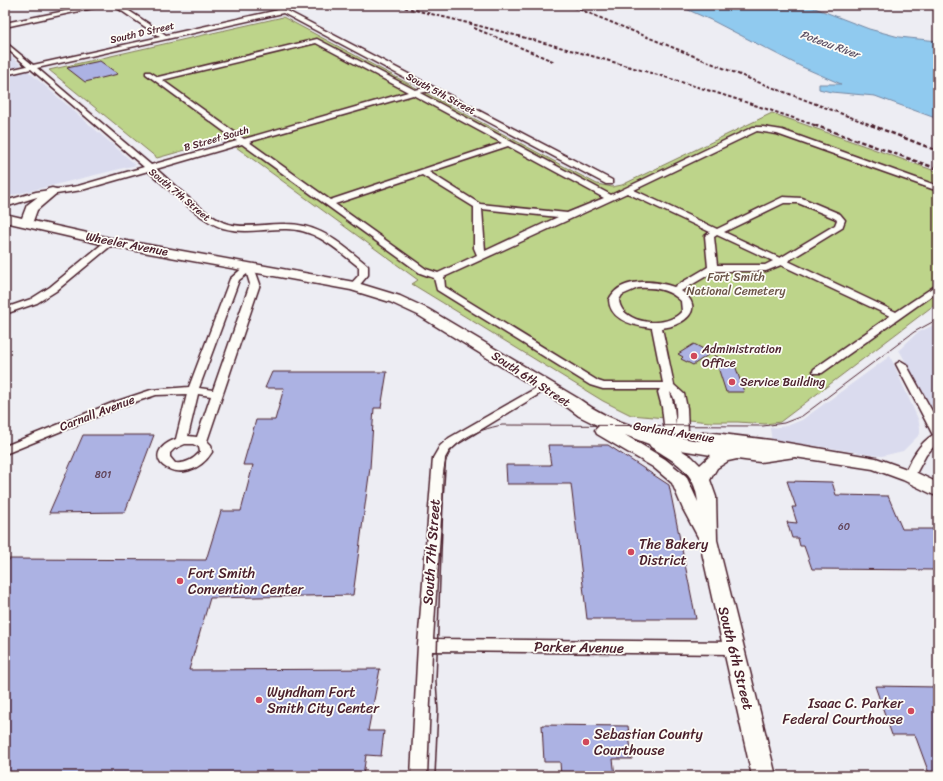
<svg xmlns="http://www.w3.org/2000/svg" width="943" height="781" viewBox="0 0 943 781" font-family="Sriracha,sans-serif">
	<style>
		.built { fill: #dadbee }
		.green { fill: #bdd48a; stroke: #847a5a }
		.water { fill: #90caef; stroke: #7486a1 }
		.building { fill: #acb2e3; stroke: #4a1f2b }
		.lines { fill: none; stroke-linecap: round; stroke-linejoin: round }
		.street-casing { stroke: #4a1f2b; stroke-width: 3 }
		.secondary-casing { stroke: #4a1f2b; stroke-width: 3 }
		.street { fill: #fdfcf7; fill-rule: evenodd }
		.secondary { fill: #fdfcf7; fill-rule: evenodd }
		.tram-far1 { stroke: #4a1f2b; stroke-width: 1 }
		.tram { stroke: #4a1f2b; stroke-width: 1.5 }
		.rail-far1 { stroke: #4a1f2b; stroke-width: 2; stroke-dasharray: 3.5 2; stroke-linecap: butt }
		.rail { stroke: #4a1f2b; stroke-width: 2.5; stroke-dasharray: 4.5 2.5; stroke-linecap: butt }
		.poi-dot { fill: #d1495b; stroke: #fdfcf7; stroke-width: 1.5 }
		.labels { text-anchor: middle; stroke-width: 3.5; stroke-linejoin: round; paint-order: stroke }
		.far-street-label { font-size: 10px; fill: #4a1f2b; stroke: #fdfcf7 }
		.number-label { font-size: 10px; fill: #624459 }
		.far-water-label { font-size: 11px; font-style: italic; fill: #5f5266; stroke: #fdfcf7 }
		.street-label { font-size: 12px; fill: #4a1f2b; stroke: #fdfcf7 }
		.park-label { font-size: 12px; fill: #6c5548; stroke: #fdfcf7 }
		.poi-label { font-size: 12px; fill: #4a1f2b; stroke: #fdfcf7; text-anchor: start }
		.near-poi-label { font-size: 14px; fill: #4a1f2b; stroke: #fdfcf7; text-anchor: start }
		.near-street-label { font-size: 14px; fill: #4a1f2b; stroke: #fdfcf7 }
	</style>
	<rect width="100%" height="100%" fill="#ededf3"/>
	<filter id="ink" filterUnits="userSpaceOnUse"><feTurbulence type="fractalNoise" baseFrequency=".025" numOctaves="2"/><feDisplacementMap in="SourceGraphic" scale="8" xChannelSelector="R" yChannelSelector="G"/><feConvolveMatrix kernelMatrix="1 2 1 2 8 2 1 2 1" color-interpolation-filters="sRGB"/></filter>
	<g filter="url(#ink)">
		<g class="built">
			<polygon points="5,51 136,165 5,197"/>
			<polygon points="938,323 938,418 899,350 917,333"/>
			<polygon points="890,356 918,419 920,427 920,434 903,451 882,456 871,455 843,450 790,442 772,442 770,428 787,426 802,420"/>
		</g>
		<polygon class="green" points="283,17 597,184 612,187 622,185 772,113 938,172 938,302 780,422 765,424 738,422 711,422 631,415 603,401 412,284 418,280 225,139 157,158 49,70"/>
		<polygon class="water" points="677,5 807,5 869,29 899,37 938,41 938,119 875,96 831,92 819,89 819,84 841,84 800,66 713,21"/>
		<g class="building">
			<polygon points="100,61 118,74 85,82 67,68"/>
			<polygon points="694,344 711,353 693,365 681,359 683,357 678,354"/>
			<polygon points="714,355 727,362 734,362 744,392 726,392"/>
			<polygon points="272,372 387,372 381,408 374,408 370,468 353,595 210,598 189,670 380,669 368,731 384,731 381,756 366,755 363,776 5,776 5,566 9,559 206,560 221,511 241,511 253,465 243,465 256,420 275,420 284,388 265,388"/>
			<polygon points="83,435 154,435 125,512 49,513"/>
			<polygon points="548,445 608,445 669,485 696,619 587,619 571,484 507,484 506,465 551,465"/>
			<polygon points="787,481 832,482 836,495 888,496 902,529 938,529 938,570 812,569 804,546 800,546 798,538 792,538 787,522 797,523 792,507 796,507"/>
			<polygon points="875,686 938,687 938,776 930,776 915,735 892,735"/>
			<polygon points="542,725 628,726 632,759 613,759 615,776 561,776 560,762 544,762"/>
		</g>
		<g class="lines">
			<g class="street-casing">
				<g id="street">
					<polygon points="95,5 107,5 5,27 5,23"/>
					<path d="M113,5h7l46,30 112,-25 -9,-5h7l336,175v4h-6l-176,-93 -10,2 191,102 142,-68h10l19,3 156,56v5l-161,-57 -20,-3 -123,59 83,39 66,-32 19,1 38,16 5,6 -3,8 -54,33 108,51 42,-28v7l-116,82h-8l-1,-2 1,-2 76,-53 -109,-51 -15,6h-51l-34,20c26,18 2,35 -19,37l12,57 10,9 3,14 1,26 -2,3h-8l-2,-3 -5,3 -4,-1 -2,-3 -3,-26 -4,-15 2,-3h-57l-13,-4 -153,-95 -3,-12 -14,-5 -178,-129 -86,25c17,14 52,50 72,55 19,5 38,-1 58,0 26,0 46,12 65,28 6,5 12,9 17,14v9l-11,13h-6l-2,-2 10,-11v-8c-23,-18 -44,-39 -75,-38 -20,0 -40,5 -61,-1 -22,-6 -56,-41 -75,-57l-66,19 -45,7 -32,10v-6l31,-9 42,-6 66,-19 -113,-98 -26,6v-4l22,-5 -22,-19v-5l28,23 127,-28zM283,13l141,75 -9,2 -98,-51 -159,38 -8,-5h-4v2l91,67 -86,24 -114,-97zM316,43l92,49 -164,47 -82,-59zM413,95l89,48 -172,57 -81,-58zM508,146l96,52 -37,15 -87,-9 -51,-32zM422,175l52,32v41l3,7 -39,18 -12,-4 -91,-65zM627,193l83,39 -5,4 3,31 -34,20c-20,-7 -55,-10 -65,13 1,21 26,26 43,28l11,55h-59l-6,-2 -153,-94 -1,-10zM784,203h14l36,15 3,2 -2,5 -55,33 -56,-26zM482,209l76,8 -73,34zM717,235l56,26 -8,4h-48l-3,-28zM638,288c16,-1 31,1 43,13l1,10c-13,18 -61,14 -63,-11l3,-5zM670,392c8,8 6,24 6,34l-2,-19z"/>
					<polygon points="110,239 114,242 113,244 56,291 37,303 5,314 5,308 31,299 50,287 107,240"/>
					<path d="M249,264l5,3 6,17 -53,157 4,4 1,7c-26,42 -82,5 -36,-13l11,-45 -31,1 -36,12 -115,47v-8l107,-43 39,-13 38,-3 41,-108 16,-14zM247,274l3,10 -37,106 -14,-2 40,-108zM198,394l13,2 -14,41 -9,-1zM185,444h8l6,3 1,5c-7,8 -15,12 -25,11l-5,-6v-4l4,-4z"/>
					<path d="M901,361l5,3 32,58v20l-12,13 -13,24 -4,1 -4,-1 -2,-3c8,-16 15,-32 30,-41l-37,-71z"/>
					<polygon points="545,383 550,386 549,388 457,444 449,451 445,458 433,639 734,642 739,644 741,648 739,652 734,654 432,651 427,776 411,776 418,645 433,458 440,446 449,438"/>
				</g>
			</g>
			<g class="secondary-casing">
				<path id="secondary" d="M52,188l4,1 2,3 -21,18 -4,11 77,17 244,44 46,14 28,13 151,90c36,27 78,35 121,42l-2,-3 2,-4 6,-2 64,8 106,18 39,14 23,11v14l-35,-17 -30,-11 -78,-12 -35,5 -23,-3 -9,2 -11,7 -7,12 6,17 1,43 59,236h-24l-53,-237 -16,-30 -11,-26 -19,-16 -56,-33 -2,-4 4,-4 -20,-10 -12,-9 -149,-92 -28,-13 -39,-12 -241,-44 -105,-24v-8l17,4 5,-13 21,-16zM625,435l24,9 2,3c24,15 44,23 47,55l-12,-26 -21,-17zM681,450l30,5 -11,10 -8,-8z"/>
			</g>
			<use href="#street" class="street"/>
			<use href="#secondary" class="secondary"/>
			<path class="tram-far1" d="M443,504c0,-12 -1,-24 1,-35 4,-28 33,-39 58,-44l261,1 21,-3 18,-7 112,-84 24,-13"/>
			<polyline class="tram" points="435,776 438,710 436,681 443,503"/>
			<g class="rail-far1">
				<path d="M394,5c143,34 284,73 423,121"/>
				<polyline points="569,5 750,79 874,126"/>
				<polyline points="474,28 555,62"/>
			</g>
			<g class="rail">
				<polyline points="814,125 938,169"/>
				<polyline points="871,125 938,151"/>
			</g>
		</g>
	</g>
	<g class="poi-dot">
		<circle cx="694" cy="356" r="4"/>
		<circle cx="732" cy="382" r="4"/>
		<circle cx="631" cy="552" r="4"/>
		<circle cx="180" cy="581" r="4"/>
		<circle cx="259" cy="700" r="4"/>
		<circle cx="911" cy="711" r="4"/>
		<circle cx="586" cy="742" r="4"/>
	</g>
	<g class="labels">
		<g class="far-street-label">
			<text transform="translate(142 32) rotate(-13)" y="4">South D Street</text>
			<text transform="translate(441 93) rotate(28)" y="4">South 5th Street</text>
			<text transform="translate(216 138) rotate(-16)" y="4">B Street South</text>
			<text transform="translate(180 194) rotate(40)" y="4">South 7th Street</text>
		</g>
		<g class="number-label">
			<text x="103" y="478">801</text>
			<text x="844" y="530">60</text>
		</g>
		<g class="far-water-label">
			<text transform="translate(830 44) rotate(20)" y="4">Poteau River</text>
		</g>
		<g class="street-label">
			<text transform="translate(127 244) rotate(11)" y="4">Wheeler Avenue</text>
			<text transform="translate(531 379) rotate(33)" y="4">South 6th Street</text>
			<text transform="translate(97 413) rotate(-21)" y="4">Carnall Avenue</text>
			<text transform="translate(674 432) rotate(9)" y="4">Garland Avenue</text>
		</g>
		<g class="park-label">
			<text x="736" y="281">Fort Smith<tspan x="736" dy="14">National Cemetery</tspan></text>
		</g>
		<g class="poi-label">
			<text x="702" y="353">Administration<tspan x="702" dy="14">Office</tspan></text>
			<text x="740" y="386">Service Building</text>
		</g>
		<g class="near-poi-label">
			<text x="639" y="549">The Bakery<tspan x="639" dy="16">District</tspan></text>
			<text x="188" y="578">Fort Smith<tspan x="188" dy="16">Convention Center</tspan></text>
			<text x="267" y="697">Wyndham Fort<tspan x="267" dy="16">Smith City Center</tspan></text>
			<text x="903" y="708" text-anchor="end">Isaac C. Parker<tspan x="903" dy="16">Federal Courthouse</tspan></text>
			<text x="594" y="739">Sebastian County<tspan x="594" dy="16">Courthouse</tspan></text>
		</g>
		<g class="near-street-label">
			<text transform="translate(431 552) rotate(-86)" y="5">South 7th Street</text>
			<text transform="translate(579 647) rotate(1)" y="5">Parker Avenue</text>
			<text transform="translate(736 658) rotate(76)" y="5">South 6th Street</text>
		</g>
	</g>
	<rect width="943" height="781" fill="none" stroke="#fdfcf7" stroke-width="20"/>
	<rect x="10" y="10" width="923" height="761" fill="none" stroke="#4a1f2b" stroke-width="1.5" filter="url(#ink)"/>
</svg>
